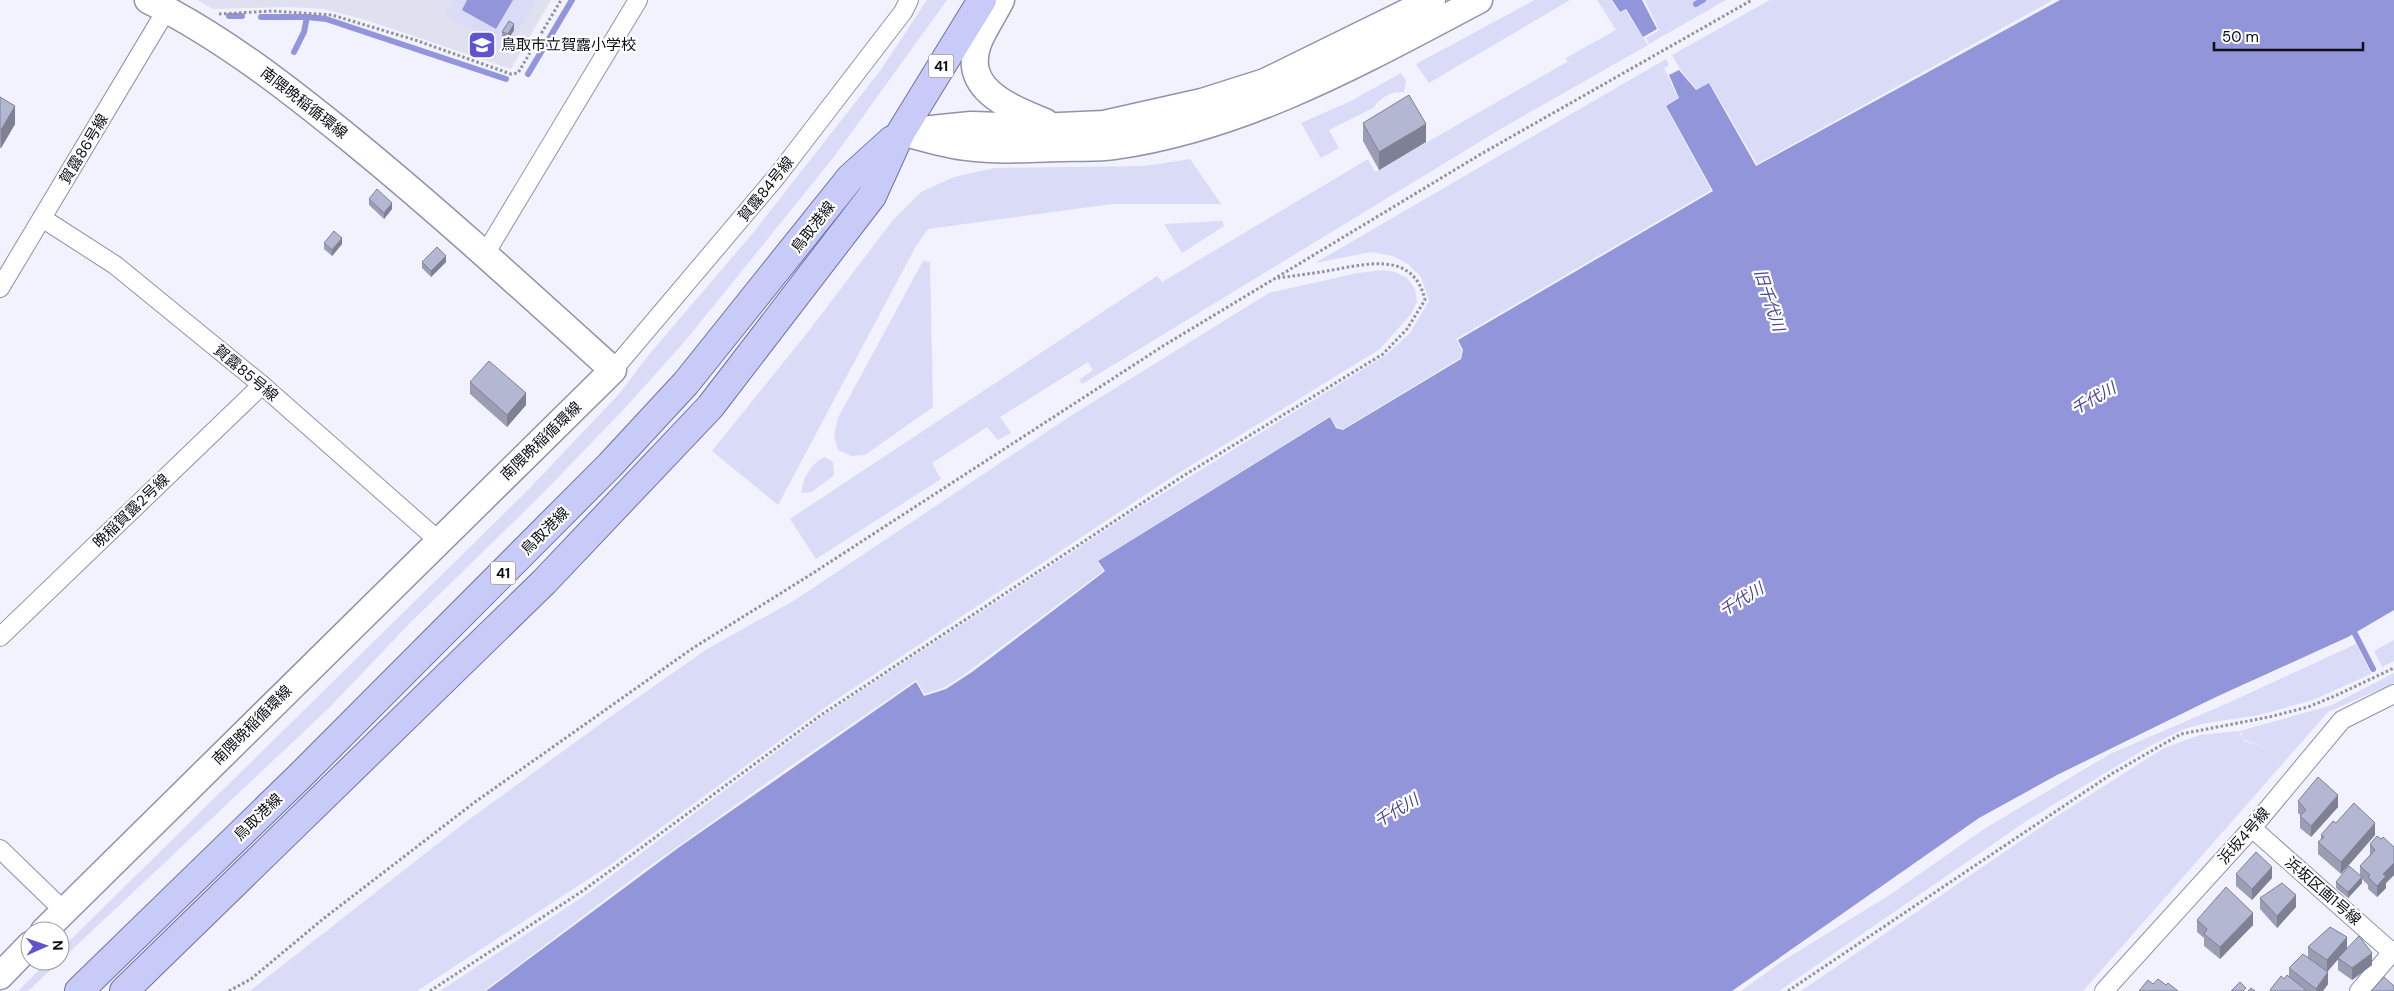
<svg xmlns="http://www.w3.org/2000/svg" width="2394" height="991" viewBox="0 0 2394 991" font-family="'DM Sans','Noto Sans JP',sans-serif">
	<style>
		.built { fill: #e0e1f0 }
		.green { fill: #d9dbf7 }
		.water { fill: #9295d9 }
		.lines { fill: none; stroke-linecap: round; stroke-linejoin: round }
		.stream { stroke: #9295d9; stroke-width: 6 }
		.street-casing { stroke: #9092ac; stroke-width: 20 }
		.secondary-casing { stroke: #9092ac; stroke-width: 29 }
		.primary-casing { stroke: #6f71a5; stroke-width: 30 }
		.path { stroke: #90919b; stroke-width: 3; stroke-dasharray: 2.5 2.5; stroke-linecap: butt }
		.street { stroke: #fff; stroke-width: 18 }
		.secondary { stroke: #fff; stroke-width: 26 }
		.primary { stroke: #c8caf7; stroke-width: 28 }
		.wall { fill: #9b9db5 }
		.shaded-wall { fill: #7e8093 }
		.building { fill: #b4b7d2; stroke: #7e8093 }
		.labels { text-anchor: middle; stroke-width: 4.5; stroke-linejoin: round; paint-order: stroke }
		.shield { fill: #fff; stroke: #55565c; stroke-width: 1 }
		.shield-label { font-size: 14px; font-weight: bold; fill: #0c0d16 }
		.poi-label { font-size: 15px; fill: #0c0d16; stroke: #fff; text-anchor: start }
		.street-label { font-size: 15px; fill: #0c0d16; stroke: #fff }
		.water-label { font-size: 16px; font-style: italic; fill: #484496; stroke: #fff }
	</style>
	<rect width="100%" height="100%" fill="#f1f2fe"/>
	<polygon class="built" points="197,0 551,0 511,69 369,21 324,9 286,7 213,9"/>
	<g class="green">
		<polygon points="454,0 537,0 507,52 445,15"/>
		<polygon points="927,0 947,0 833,158 686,340 624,409 543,493 409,624 329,708 60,961 60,950 527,491 619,394 647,357 753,233 880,71"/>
		<polygon points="1535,0 1570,0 1429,83 1416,64"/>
		<polygon points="1597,0 1611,0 1619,13 1625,10 1648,45 1504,127 1082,384 1079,380 1093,370 1088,362 1000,417 1011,433 998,440 987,427 932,463 941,479 816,559 790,519 1157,276 1162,282 1368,159 1375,172 1567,62 1566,58 1616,30"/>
		<polygon points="1645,0 1726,0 1649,44 1646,38 1659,30"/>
		<polygon points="1770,0 2053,0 1757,164 1710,83 1696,89 1680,69 1672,55"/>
		<polygon points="1666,59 1669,65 1664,68 1678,98 1665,106 1711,190 1456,339 1462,351 1460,358 1343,429 1337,427 1330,416 1097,561 1103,571 962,676 945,687 925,694 916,680 782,772 640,873 484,991 440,991 587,894 826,714 1136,510 1386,355 1410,333 1429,301 1421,277 1408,264 1393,256 1371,252 1315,263"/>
		<path d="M1401,73l5,8 -2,11c-13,-1 -23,5 -31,16l-44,22 10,18 -18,10 -20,-35 50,-22z"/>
		<polygon points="1190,159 1221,204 1112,204 928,229 916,246 778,505 712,451 808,332 893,220 921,192 954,177 995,168 1145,166"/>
		<polygon points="1222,221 1224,226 1182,253 1164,224"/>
		<polygon points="923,261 930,262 933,407 865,455 852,456 838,450 834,435 838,418"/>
		<polygon points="1382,270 1395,272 1407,278 1415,289 1417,302 1411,314 1380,349 1169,479 834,701 610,865 417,991 250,991 459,827 603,722 707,649 795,600 1072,415 1269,293 1358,273"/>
		<path d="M825,457l8,5 1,13 -22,17 -10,1c-2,-12 12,-33 23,-36z"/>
		<polygon points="2394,640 2394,661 2382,667 2374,651"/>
		<polygon points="2356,644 2371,674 2313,700 2259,715 2206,723 2184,729 2148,747 2028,820 1779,991 1741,991 1781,962 1891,894 1984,829 2110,754 2228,703"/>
		<polygon points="2394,673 2394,683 2328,712 2083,991 1801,991 2057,816 2164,748 2200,735 2239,731 2244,741 2277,752 2244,740 2240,731 2332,705"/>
		<polygon points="48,961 60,961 28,991 18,991"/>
	</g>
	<g class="water">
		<polygon points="467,0 513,0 496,29 462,10"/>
		<polygon points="1612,0 1642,0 1657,29 1643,37 1626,9 1620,12"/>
		<polygon points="2060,0 2394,0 2394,610 2348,637 2216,697 2057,775 1979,818 1732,991 486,991 678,848 916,682 924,696 946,689 972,672 1096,578 1105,571 1098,561 1330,417 1336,428 1343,430 1461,359 1463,350 1458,340 1713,191 1666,106 1679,98 1669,75 1679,70 1696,90 1709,83 1756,166"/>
	</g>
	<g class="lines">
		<g class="stream">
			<polyline points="1696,4 1703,0"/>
			<polyline points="229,16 242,16"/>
			<polyline points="261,17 307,17 326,19 506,79"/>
			<polyline points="294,52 304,32 307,17"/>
			<polyline points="528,74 572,0"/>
			<polyline points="2351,626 2373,669"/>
		</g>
		<g class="street-casing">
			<g id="street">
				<polyline points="42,218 115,265 262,385 439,541"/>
				<polyline points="485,254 638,0"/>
				<polyline points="0,288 167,9"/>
				<polyline points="613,370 777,176 903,12 909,0"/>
				<polyline points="0,637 262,385"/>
				<polyline points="2252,828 2394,954"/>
				<polyline points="0,849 64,911"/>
				<polyline points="2104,991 2252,828 2342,720 2394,694"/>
				<polyline points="2359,991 2394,950"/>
			</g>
		</g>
		<g class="secondary-casing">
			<g id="secondary">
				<path d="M1001,0c-7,14 -16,27 -22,41 -19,48 30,66 66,81"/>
				<polyline points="921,130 971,125 1038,127 1104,124 1202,102 1265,82 1432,0"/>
				<path d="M901,132c22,5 44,13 66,15 31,4 61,2 91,1 19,-1 39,1 57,-2 132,-19 248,-85 364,-146"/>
				<path d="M44,931l569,-561c-85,-77 -169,-154 -258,-227 -65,-53 -131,-105 -207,-143"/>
				<polyline points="0,976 30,945"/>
			</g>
		</g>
		<g class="primary-casing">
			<g id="primary">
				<polyline points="79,991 300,776 610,465 686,383 850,178 892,140"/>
				<polyline points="124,991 544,582 710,407 872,196 901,132 982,0"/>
			</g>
		</g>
		<g class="path">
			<polyline points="219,14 272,11 332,15 415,40 511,74 518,73 561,0"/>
			<polyline points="229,991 251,979 323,919 475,802 693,648 810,575 1163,346 1481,154 1752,0"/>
			<path d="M430,991l154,-101 237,-175 362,-239 200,-122 24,-25 18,-29c-12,-53 -65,-34 -104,-28 -14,2 -28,4 -43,6"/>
			<polyline points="1788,991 2113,773 2181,734 2269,717 2308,707 2337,695 2394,668"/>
		</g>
		<use href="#street" class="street"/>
		<use href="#secondary" class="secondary"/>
		<use href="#primary" class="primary"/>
	</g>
	<g class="wall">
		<polygon points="514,30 508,40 502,38 502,32"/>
		<polygon points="0,97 15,124 1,148 0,148"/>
		<polygon points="1363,123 1426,142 1379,170 1363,141"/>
		<polygon points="369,199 392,209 384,219 369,205"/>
		<polygon points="324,243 342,244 332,256 324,249"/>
		<polygon points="422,262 446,262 431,277 422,268"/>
		<polygon points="470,382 526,405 507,427 470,394"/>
		<polygon points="2298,801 2338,807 2311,837 2300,828 2300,815 2298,813"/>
		<polygon points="2321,835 2375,835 2341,874 2318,854 2318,842 2321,839"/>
		<polygon points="2381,839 2394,847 2394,875 2386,883 2386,888 2377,897 2368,889 2368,885 2362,879 2362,883 2348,898 2336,888 2336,882 2360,875 2360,866 2370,855 2370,844"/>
		<polygon points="2236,874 2272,878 2252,900 2236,886"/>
		<polygon points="2260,898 2296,907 2277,928 2260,909"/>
		<polygon points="2197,920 2253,925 2220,959 2204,946 2204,938 2197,932"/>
		<polygon points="2308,947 2346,949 2372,965 2352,980 2338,970 2338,959 2327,972 2328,984 2323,991 2270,991 2270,990 2284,979 2289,976 2289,968 2308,957"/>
	</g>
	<g class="shaded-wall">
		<polygon points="514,24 514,30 508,40 508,34"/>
		<polygon points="15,106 15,124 1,148 1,130"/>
		<polygon points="1426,124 1426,142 1379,170 1379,152"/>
		<polygon points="392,203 392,209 384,219 384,213"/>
		<polygon points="342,238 342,244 332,256 332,250"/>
		<polygon points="446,256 446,262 431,277 431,271"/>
		<polygon points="526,393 526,405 507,427 507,415"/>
		<polygon points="2338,795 2338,807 2311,837 2311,826"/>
		<polygon points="2375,823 2375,835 2341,874 2341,862"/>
		<polygon points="2394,863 2394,875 2386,883 2386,888 2377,897 2377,886 2383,874"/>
		<polygon points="2272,867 2272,878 2252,900 2252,889"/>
		<polygon points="2362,877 2362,883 2348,898 2348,892"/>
		<polygon points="2296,895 2296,907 2277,928 2277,916"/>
		<polygon points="2253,913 2253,925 2220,959 2220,947"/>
		<polygon points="2347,937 2347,949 2327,972 2327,960"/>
		<polygon points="2372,953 2372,965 2352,980 2352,968"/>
		<polygon points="2328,972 2328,984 2323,991 2316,991 2316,989"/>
	</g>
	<g class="building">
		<polygon points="509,21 514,24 508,34 502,32"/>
		<polygon points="1409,95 1426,124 1379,152 1363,123"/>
		<polygon points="0,97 15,106 1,130 0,130"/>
		<polygon points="377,189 392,203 384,213 369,199"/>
		<polygon points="334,231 342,238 332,250 324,243"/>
		<polygon points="437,247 446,256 431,271 422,262"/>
		<polygon points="489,361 526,393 507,415 470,382"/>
		<polygon points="2318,777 2338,795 2311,826 2300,816 2306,810 2298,801"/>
		<polygon points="2354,803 2375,823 2341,862 2318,842 2324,837 2321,835 2333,821 2336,823"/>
		<polygon points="2377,836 2381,839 2383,837 2394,847 2394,863 2383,874 2386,876 2377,886 2368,877 2370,875 2360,866 2375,850 2370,844"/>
		<polygon points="2256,852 2272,867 2252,889 2236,874"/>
		<polygon points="2349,866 2362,877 2348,892 2336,882"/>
		<polygon points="2282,883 2296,895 2277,916 2260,898"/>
		<polygon points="2226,887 2253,913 2220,947 2204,934 2207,929 2197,920"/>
		<polygon points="2330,927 2347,937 2327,960 2308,947"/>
		<polygon points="2359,936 2372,953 2352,968 2338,958"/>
		<polygon points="2303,954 2328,972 2316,989 2289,968"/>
		<polygon points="2287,975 2307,991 2272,991 2270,990 2281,976 2284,979"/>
		<polygon points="2384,977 2394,986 2394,991 2371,991"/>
		<polygon points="2158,979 2166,985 2168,983 2178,991 2139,991 2148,980 2153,984"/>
		<polygon points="2240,982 2246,988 2243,991 2231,991"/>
		<polygon points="2251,988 2255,991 2248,991"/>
	</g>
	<defs>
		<g id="school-square" transform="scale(1.4375)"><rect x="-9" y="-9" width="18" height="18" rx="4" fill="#5e55ce" stroke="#fff"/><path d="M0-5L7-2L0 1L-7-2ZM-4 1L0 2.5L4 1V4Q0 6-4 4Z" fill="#fff"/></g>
	</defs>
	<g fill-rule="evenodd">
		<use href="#school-square" x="482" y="45"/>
	</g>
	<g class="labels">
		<g class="shield">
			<rect x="928.5" y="54.5" width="25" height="23" rx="4"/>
			<rect x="490.5" y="561.5" width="25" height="23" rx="4"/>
		</g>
		<g class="shield-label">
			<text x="941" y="71">41</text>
			<text x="503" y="578">41</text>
		</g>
		<g class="poi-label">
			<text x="501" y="50">鳥取市立賀露小学校</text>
		</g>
		<g class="street-label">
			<text transform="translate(304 103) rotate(38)" y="5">南隈晩稲循環線</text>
			<text transform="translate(84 149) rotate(-59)" y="5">賀露86号線</text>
			<text transform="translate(766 189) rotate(-51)" y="5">賀露84号線</text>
			<text transform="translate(813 227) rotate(-52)" y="5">鳥取港線</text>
			<text transform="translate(246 373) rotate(40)" y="5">賀露85号線</text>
			<text transform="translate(541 441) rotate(-44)" y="5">南隈晩稲循環線</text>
			<text transform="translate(131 511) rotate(-44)" y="5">晩稲賀露2号線</text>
			<text transform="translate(545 531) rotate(-45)" y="5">鳥取港線</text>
			<text transform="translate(252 725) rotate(-45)" y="5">南隈晩稲循環線</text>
			<text transform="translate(258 817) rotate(-44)" y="5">鳥取港線</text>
			<text transform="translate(2244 836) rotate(-49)" y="5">浜坂4号線</text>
			<text transform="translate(2323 891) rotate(41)" y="5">浜坂区画1号線</text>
		</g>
		<g class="water-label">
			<text transform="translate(1770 300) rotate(72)" y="6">旧千代川</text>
			<text transform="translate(2093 398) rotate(-29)" y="6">千代川</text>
			<text transform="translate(1741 599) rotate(-31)" y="6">千代川</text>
			<text transform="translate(1396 810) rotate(-31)" y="6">千代川</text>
		</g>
	</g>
	<g transform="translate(45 946) rotate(88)"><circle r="24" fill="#ffffff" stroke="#9e9ea2"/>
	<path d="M0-4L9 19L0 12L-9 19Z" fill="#5e55ce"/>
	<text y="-8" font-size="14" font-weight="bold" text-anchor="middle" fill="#0c0d16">N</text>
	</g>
	<path d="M2214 42v8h149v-8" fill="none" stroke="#0c0d16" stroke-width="2.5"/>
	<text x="2222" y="42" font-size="15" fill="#0c0d16" stroke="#ffffff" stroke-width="4" paint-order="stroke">50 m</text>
</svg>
